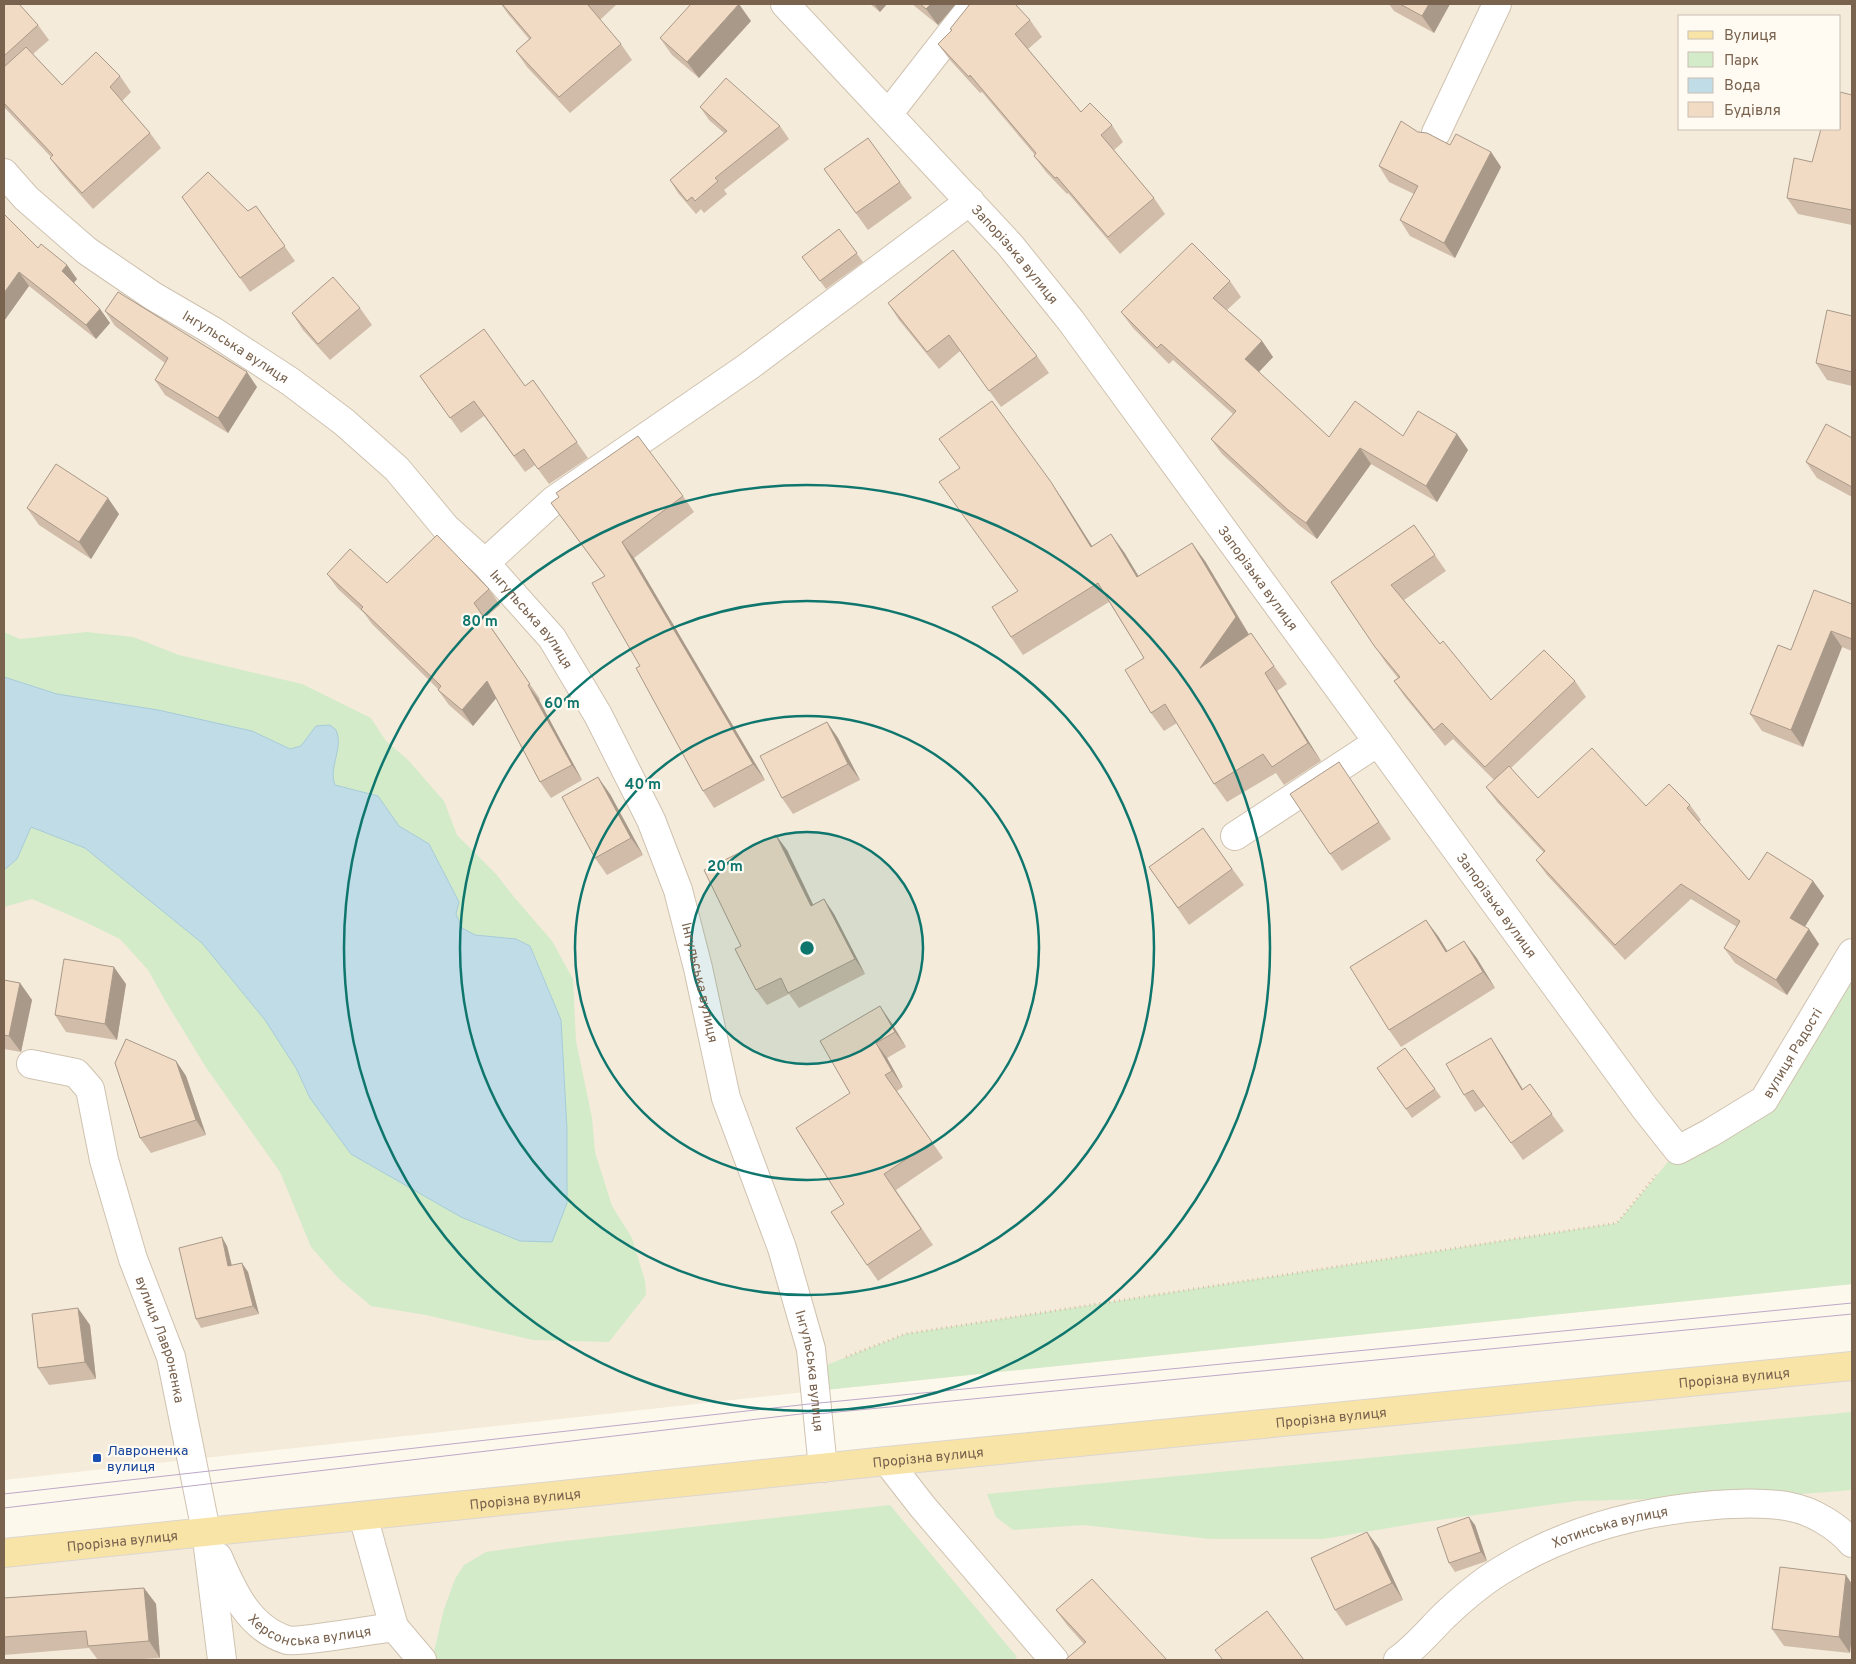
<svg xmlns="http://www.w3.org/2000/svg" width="1856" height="1664" viewBox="0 0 1856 1664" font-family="Overpass,sans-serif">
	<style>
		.residential { fill: #f4ebda; fill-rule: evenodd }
		.green { fill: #d3ebc9 }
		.water { fill: #c0dde7; stroke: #a6cbd9 }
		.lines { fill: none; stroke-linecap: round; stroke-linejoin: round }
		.minor-casing { stroke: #d0c2b0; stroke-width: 30 }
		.major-casing { stroke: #dcd6d1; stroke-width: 30 }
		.path { stroke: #d8bfa6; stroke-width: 3; stroke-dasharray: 1 4; stroke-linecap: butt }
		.minor { stroke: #fff; stroke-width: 28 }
		.major { stroke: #f9e4a7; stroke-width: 28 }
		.tram { stroke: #bda8c8; stroke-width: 1 }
		.wall { fill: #d0bca9 }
		.shaded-wall { fill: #a99989 }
		.building { fill: #f2dbc4; stroke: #a99989 }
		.ring { fill: none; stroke: #0f766e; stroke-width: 2.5 }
		.transit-dot { fill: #1a4fb4; stroke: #fffbf3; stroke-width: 2 }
		.labels { text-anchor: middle; stroke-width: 4.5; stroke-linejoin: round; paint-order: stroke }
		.street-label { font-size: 14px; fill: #79624e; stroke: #fffbf3 }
		.transit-label { font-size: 14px; fill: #164399; stroke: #fffbf3; text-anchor: start }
		.centre { fill: #0f766e; stroke: #fffbf3; stroke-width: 2.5 }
		.ring-label { font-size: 15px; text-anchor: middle; font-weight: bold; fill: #0f766e; stroke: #fffbf3; stroke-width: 4.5; stroke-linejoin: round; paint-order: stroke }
	</style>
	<rect width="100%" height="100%" fill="#fdf8ec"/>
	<g class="residential">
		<path d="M4,4h1848v1280l-1037,107 -811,89zM1680,16h160v113h-160z"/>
		<polygon points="1852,1366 1852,1660 4,1660 4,1553"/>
	</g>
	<g class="green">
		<polygon points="4,632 20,639 87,632 133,637 179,655 302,684 371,718 386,741 408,760 444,801 457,835 496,874 514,897 552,941 573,979 576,1041 592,1118 595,1152 612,1206 632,1238 645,1281 646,1295 609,1342 533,1340 426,1315 371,1306 338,1278 311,1247 280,1172 207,1069 166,1002 148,970 120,939 81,920 32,899 4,907 4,870 17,859 31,827 85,848 202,943 265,1020 296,1068 310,1098 461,1217 520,1241 567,1203 567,1129 561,1020 530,946 516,939 475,935 462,928 456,914 459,902 429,844 399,826 378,796 335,785 331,776 337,753 322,725 316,726 301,746 290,749 252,731 158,710 57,694 4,677"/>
		<polygon points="1852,953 1852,1284 815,1391 814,1370 905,1334 1617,1223 1678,1150 1764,1100"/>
		<polygon points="1852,1412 1852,1490 1775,1496 1576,1501 1424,1522 1323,1539 1211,1539 1083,1525 1013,1530 996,1517 987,1494"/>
		<polygon points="890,1505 1017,1657 1013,1660 432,1660 444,1609 455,1579 464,1565 486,1552 556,1542"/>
	</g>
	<path class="water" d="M4,677l53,17 101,16 94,21 38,18 11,-3 15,-20 14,-1 6,5c8,18 -8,37 -1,55l43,11 21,30 30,18 30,58 -3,12 6,14 13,7 41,4 14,7 31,74 6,109v74l-15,39 -32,-1 -59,-24 -110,-63 -41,-56 -14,-30 -31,-48 -63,-77 -117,-95 -54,-21 -14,32 -13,11z"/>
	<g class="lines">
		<g class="minor-casing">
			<g id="minor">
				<path id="s1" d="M785,4l225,241 61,76 573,786 34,43 32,-17 54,-33 88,-147"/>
				<polyline points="889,113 974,4"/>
				<polyline points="1436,133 1497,4"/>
				<path id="s2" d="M4,173l22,25 61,53 66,45 60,35 78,51 53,40 53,47 49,59 39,35 67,75 46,77 53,105 27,70 20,78 28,130 56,150 29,101 12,119"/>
				<polyline points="485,563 554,500 749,366 970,201"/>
				<polyline points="1235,836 1378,742"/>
				<path id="s3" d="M31,1064l45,9 14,16 14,71 29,99 38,98 35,174 16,129"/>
				<polyline points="887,1461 922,1506 1054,1660"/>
				<polyline points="363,1516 394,1627"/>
				<path id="s4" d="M218,1557c15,35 31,71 69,83 10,3 91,-11 107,-13l28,33"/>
				<path id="s5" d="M1398,1660c17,-12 31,-29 46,-44 19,-18 40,-36 63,-49 63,-38 135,-56 208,-62 24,-2 52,-3 76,2 22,4 47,20 61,36"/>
			</g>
		</g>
		<g class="major-casing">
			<g id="major">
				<path id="s6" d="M4,1553l883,-92 965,-95"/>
			</g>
		</g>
		<polyline class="path" points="846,1357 905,1334 1617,1223 1656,1175"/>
		<use href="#minor" class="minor"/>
		<use href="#major" class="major"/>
		<g class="tram">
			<polyline points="4,1494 809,1404 1852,1303"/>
			<polyline points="4,1508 809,1413 817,1414 1852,1314"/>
		</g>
	</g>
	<g class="wall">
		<polygon points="4,4 38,25 49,40 33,54 62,85 120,76 131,92 122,101 150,133 161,148 93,209 61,173 50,158 51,157 4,107"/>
		<polygon points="501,4 617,4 600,20 621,44 632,60 570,113 527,67 516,51 529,39 508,14"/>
		<polygon points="870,4 887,4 880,12"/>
		<polygon points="912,4 956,4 938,25"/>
		<polygon points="1389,4 1450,4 1434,33 1394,11"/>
		<polygon points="1030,20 1042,37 1028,49 1081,112 1112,125 1123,142 1114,150 1154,198 1165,214 1120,254 1068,193 1067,194 1046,172 1034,156 1035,155 982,92 980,93 950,60 938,44 952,31 950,29"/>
		<polygon points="751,21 699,78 672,55 660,38"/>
		<polygon points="1852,95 1852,225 1798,214 1787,198 1812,162"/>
		<polygon points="700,107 780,126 789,139 724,190 727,194 704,213 701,209 696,214 678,193 670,180 724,133 709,120"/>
		<polygon points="1418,132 1450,145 1491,152 1501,167 1455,258 1410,236 1400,220 1414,194 1389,182 1379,166"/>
		<polygon points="824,169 900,182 912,198 868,230"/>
		<polygon points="182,197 248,211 256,206 295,261 250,292"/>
		<polygon points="4,214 38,248 67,265 77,279 74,283 100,309 110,323 96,339 29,286 4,321"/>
		<polygon points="839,229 863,262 826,289 802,257"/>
		<polygon points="1230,281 1241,297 1227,310 1262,341 1273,357 1259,372 1329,437 1457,434 1468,450 1437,502 1371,464 1317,539 1300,526 1222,454 1211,439 1233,414 1173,360 1169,364 1133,328 1121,312"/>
		<polygon points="888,303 1037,356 1049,373 1001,407 960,351 939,369 899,320"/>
		<polygon points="360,308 372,325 330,360 303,330 292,313"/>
		<polygon points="105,311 257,387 228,433 165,395 155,380 165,363 115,326"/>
		<polygon points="1852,316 1852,386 1827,380 1816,363"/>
		<polygon points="420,376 525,386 533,380 588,458 549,484 535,465 525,472 484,416 461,433"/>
		<polygon points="1852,438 1852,497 1817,478 1806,462"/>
		<polygon points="683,496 694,512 634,558 765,780 714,808 703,791 640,666 605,576 551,503"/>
		<polygon points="1063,500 1092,546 1124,552 1138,576 1205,561 1249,634 1251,633 1287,684 1277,691 1321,761 1284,785 1276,773 1227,802 1214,784 1177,723 1164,731 1151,713 1144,658 1109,602 1023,655 1011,637 1018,591"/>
		<polygon points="27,508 119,514 91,559 39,525"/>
		<polygon points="1414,525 1446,571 1404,600 1440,644 1491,700 1575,681 1586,697 1511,768 1538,798 1646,806 1690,805 1701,820 1699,822 1749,880 1813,881 1824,896 1804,927 1819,944 1787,995 1735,963 1724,948 1737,927 1691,899 1625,960 1547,875 1536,860 1544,853 1497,802 1486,787 1494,780 1453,739 1445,746 1405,697 1394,681 1398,678 1386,663 1331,582"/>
		<polygon points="327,574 387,583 489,589 500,605 485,618 540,699 539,700 582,780 551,798 540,782 496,698 473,726 449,705 438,690 438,689 372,624 364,613 338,589"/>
		<polygon points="1852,604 1852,651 1842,647 1803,747 1762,731 1750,714 1791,650"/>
		<polygon points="827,722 838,738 860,780 793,814 782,798"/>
		<polygon points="1350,779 1391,839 1342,871 1330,854"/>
		<polygon points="610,794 643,855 607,875 595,858"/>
		<polygon points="1203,828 1244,885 1189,925 1149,867"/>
		<polygon points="787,850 813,905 824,899 834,914 865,974 799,1008 789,994 767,1005 756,990 741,946"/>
		<polygon points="1438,936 1447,951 1476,957 1495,988 1401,1047 1389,1030"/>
		<polygon points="4,980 20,983 32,1000 21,1052 4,1049"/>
		<polygon points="126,984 117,1040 66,1032 55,1015"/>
		<polygon points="891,1022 906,1047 887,1058 903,1087 897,1091 943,1158 896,1190 933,1245 878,1281 867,1265 844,1204 850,1093 820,1041"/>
		<polygon points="1405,1048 1441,1097 1412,1118 1377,1068"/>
		<polygon points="1502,1055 1523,1089 1530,1084 1564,1131 1523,1160 1485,1106 1475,1112 1464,1095"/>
		<polygon points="176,1061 186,1076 206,1135 151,1153 140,1138"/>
		<polygon points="227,1246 232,1266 248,1272 259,1314 201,1328 196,1319"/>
		<polygon points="90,1325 96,1379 49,1385 38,1368"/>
		<polygon points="1475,1525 1487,1561 1455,1572 1449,1563"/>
		<polygon points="1379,1548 1403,1600 1346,1626 1335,1610"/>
		<polygon points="1846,1575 1850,1653 1784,1646 1772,1629"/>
		<polygon points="144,1588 156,1604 160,1658 128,1660 98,1660 89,1648 4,1655 4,1598"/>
		<polygon points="1056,1610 1167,1660 1084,1644 1067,1625"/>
	</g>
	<g class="shaded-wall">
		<polygon points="739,4 751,21 699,78 687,62"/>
		<polygon points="874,4 887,4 880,12"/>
		<polygon points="931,4 956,4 938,25 926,9"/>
		<polygon points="1429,4 1450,4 1434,33 1422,16"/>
		<polygon points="1491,152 1501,167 1455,258 1444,243"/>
		<polygon points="67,265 77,279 72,285 62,271"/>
		<polygon points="19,272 29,286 4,321 4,293"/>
		<polygon points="100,309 110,323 96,339 86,325"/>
		<polygon points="1262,341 1273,357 1256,375 1245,359"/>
		<polygon points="247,372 257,387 228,433 218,418"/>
		<polygon points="1457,434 1468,450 1437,502 1426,486"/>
		<polygon points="1360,448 1371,464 1317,539 1306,523"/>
		<polygon points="1051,482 1063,500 1104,565 1091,547"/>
		<polygon points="108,498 119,514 91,559 79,542"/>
		<polygon points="1111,534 1124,552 1150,595 1137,577"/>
		<polygon points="622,542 634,558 765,780 753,764"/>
		<polygon points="1192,543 1205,561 1249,635 1200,668"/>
		<polygon points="1831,631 1842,647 1803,747 1791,730"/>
		<polygon points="1265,673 1277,691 1321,761 1308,743"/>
		<polygon points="487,681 498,696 473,726 462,710"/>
		<polygon points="528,685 539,700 582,780 572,765"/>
		<polygon points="827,722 838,738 860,780 848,764"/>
		<polygon points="598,777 610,794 643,855 631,838"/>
		<polygon points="776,835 787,850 821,921 811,906"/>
		<polygon points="1813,881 1824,896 1801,933 1790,918"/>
		<polygon points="824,899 834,914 865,974 855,959"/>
		<polygon points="1426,920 1438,936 1458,968 1446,952"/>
		<polygon points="1809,929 1819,944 1787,995 1776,980"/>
		<polygon points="1464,941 1476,957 1495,988 1483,972"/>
		<polygon points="114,967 126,984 117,1040 105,1024"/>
		<polygon points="20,983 32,1000 21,1052 9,1036"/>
		<polygon points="880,1006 891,1022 906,1047 895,1032"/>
		<polygon points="1491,1038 1502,1055 1533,1107 1522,1090"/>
		<polygon points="876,1043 887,1058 903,1087 892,1071"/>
		<polygon points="176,1061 186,1076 206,1135 196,1120"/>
		<polygon points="222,1237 227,1246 234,1275 228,1266"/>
		<polygon points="242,1263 248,1272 259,1314 253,1306"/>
		<polygon points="78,1308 90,1325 96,1379 85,1362"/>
		<polygon points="1469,1517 1475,1525 1487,1561 1481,1552"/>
		<polygon points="1367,1532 1379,1548 1403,1600 1392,1583"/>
		<polygon points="1846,1575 1852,1584 1852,1636 1850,1653 1839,1637"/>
		<polygon points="144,1588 156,1604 160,1658 149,1641"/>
	</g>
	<g class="building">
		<polygon points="4,4 19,4 38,25 4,56"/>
		<polygon points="502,4 589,4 588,5 621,44 559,97 516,51 531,38"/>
		<polygon points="691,4 739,4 687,62 660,38"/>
		<polygon points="920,4 931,4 926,9"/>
		<polygon points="970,4 1015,4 1030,20 1015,34 1081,112 1090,103 1112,125 1101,135 1154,198 1108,237 1057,177 1055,178 1034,156 1036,153 970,75 969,77 938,44 952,30 950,29"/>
		<polygon points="1400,4 1429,4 1422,16"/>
		<polygon points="26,47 62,85 96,52 120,76 110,87 150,133 82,193 50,158 53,155 4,103 4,67"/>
		<polygon points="726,78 780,126 715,178 718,181 695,201 692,197 687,201 670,180 727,131 700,107"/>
		<polygon points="1840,92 1852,95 1852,210 1787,198 1794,158 1812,162 1821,129 1840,129"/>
		<polygon points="1401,121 1418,132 1427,133 1450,145 1456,134 1491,152 1444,243 1400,220 1418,186 1379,166"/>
		<polygon points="868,138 900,182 856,213 824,169"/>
		<polygon points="208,172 248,211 256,206 285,246 240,278 182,197"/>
		<polygon points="4,214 38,248 41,244 67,265 62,271 100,309 86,325 19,272 4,293"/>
		<polygon points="839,229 857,253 820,281 802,257"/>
		<polygon points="1192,243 1230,281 1213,298 1262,341 1245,359 1329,437 1355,401 1403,436 1418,411 1457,434 1426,486 1360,448 1306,523 1288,510 1211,439 1236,411 1161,344 1157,348 1121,312"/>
		<polygon points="953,250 1037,356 989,391 949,335 927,352 888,303"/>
		<polygon points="333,277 360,308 318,344 292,313"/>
		<polygon points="118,292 247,372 218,418 155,380 168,358 105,311"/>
		<polygon points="1827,310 1852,316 1852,372 1816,363"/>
		<polygon points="484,329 525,386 533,380 577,442 538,469 524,449 514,456 474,401 450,418 420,376"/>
		<polygon points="992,401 1051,482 1091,547 1111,534 1137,577 1192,543 1236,617 1200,668 1251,633 1274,666 1265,673 1308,743 1272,767 1263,754 1214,784 1165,704 1151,713 1125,670 1144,658 1098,583 1011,637 992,607 1018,591 939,482 960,468 939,439"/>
		<polygon points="1826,424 1852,438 1852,487 1806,462"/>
		<polygon points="638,436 683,496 622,542 753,764 703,791 636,668 640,666 592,583 605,576 551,503 559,497 556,493"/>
		<polygon points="56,464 108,498 79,542 27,508"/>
		<polygon points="1414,525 1435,555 1391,585 1440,644 1443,641 1491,700 1544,650 1575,681 1485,767 1442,723 1434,730 1394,681 1400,677 1375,647 1331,582"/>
		<polygon points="437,535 489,589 474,603 530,684 528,685 572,765 540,782 487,681 462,710 438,690 441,686 361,609 363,607 327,574 350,549 387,583"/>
		<polygon points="1814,590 1852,604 1852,639 1831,631 1791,730 1750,714 1778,645 1791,650"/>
		<polygon points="827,722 848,764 782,798 760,756"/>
		<polygon points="1592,748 1646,806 1669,784 1690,805 1687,808 1749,880 1767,852 1813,881 1790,918 1809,929 1776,980 1724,948 1740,921 1681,884 1615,945 1536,860 1545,851 1486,787 1509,766 1538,798"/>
		<polygon points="1339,762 1379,822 1330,854 1290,794"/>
		<polygon points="598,777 631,838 595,858 562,797"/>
		<polygon points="1203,828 1232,869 1178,908 1149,867"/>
		<polygon points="776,835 811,906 824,899 855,959 788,993 781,978 756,990 735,949 741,946 704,870"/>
		<polygon points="1426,920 1446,952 1464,941 1483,972 1389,1030 1350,967"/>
		<polygon points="64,959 114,967 105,1024 55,1015"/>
		<polygon points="4,980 20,983 9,1036 4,1035"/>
		<polygon points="880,1006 895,1032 876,1043 892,1071 885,1075 932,1142 884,1174 921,1229 867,1265 831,1212 844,1204 796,1128 850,1093 820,1041"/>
		<polygon points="1491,1038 1522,1090 1530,1084 1552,1114 1511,1143 1473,1090 1464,1095 1446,1064"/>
		<polygon points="126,1039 176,1061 196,1120 140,1138 115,1063"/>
		<polygon points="1405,1048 1435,1089 1406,1109 1377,1068"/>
		<polygon points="222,1237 228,1266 242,1263 253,1306 196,1319 179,1248"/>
		<polygon points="78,1308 85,1362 38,1368 32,1314"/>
		<polygon points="1469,1517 1481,1552 1449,1563 1437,1528"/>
		<polygon points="1367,1532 1392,1583 1335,1610 1311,1558"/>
		<polygon points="1780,1567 1846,1575 1839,1637 1772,1629"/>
		<polygon points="1092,1579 1167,1660 1065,1660 1086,1642 1056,1610"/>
		<polygon points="144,1588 149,1641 88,1646 86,1631 4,1637 4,1598"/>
		<polygon points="1267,1611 1304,1660 1223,1660 1215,1650"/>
	</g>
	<circle cx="807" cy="948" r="116" fill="#0f766e" fill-opacity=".12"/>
	<g class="ring">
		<circle cx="807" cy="948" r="116"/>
		<circle cx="807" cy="948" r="232"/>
		<circle cx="807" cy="948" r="347"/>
		<circle cx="807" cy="948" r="463"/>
	</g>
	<rect class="transit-dot" x="92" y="1453" width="10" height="10" rx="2.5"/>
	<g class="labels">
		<g class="street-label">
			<text dy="5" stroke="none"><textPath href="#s1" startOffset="340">Запорізька вулиця</textPath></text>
			<text dy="5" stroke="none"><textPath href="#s2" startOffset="291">Інгульська вулиця</textPath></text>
			<text dy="5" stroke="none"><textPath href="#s1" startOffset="745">Запорізька вулиця</textPath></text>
			<text dy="5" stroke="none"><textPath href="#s2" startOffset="696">Інгульська вулиця</textPath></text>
			<text dy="5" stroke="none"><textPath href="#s1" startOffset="1150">Запорізька вулиця</textPath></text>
			<text dy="5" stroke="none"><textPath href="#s2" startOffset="1101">Інгульська вулиця</textPath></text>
			<text dy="5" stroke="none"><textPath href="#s1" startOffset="1609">вулиця Радості</textPath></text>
			<text dy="5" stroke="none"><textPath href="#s3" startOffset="328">вулиця Лавроненка</textPath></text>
			<text dy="5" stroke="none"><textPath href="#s2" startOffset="1506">Інгульська вулиця</textPath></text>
			<text dy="5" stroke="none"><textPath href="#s6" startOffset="1739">Прорізна вулиця</textPath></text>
			<text dy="5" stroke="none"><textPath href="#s6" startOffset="1334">Прорізна вулиця</textPath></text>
			<text dy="5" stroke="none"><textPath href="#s6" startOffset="929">Прорізна вулиця</textPath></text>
			<text dy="5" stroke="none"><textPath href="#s6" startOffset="524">Прорізна вулиця</textPath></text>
			<text dy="5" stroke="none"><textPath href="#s5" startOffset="255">Хотинська вулиця</textPath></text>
			<text dy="5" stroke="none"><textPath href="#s6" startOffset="119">Прорізна вулиця</textPath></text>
			<text dy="5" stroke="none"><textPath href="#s4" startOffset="132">Херсонська вулиця</textPath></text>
		</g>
		<g class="transit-label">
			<text x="107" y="1455">Лавроненка<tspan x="107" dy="16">вулиця</tspan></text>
		</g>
	</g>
	<circle cx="807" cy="948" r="8" class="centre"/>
	<g class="ring-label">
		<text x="480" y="626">80 m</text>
		<text x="562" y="708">60 m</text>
		<text x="643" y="789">40 m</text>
		<text x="725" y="871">20 m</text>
	</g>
	<rect width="1856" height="1664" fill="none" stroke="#79624e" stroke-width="10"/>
	<rect x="1678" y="15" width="162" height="115" fill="#fffbf3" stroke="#c9beb1"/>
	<rect x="1688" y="31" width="25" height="8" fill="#f9e4a7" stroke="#c9beb1"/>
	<text x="1724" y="40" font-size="15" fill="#79624e">Вулиця</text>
	<rect x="1688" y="52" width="25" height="15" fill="#d3ebc9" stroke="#c9beb1"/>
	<text x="1724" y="65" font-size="15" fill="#79624e">Парк</text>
	<rect x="1688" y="78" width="25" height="15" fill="#c0dde7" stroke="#c9beb1"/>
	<text x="1724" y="90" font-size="15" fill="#79624e">Вода</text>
	<rect x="1688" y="102" width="25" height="15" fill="#f2dbc4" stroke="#c9beb1"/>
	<text x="1724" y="115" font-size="15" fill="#79624e">Будівля</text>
</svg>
